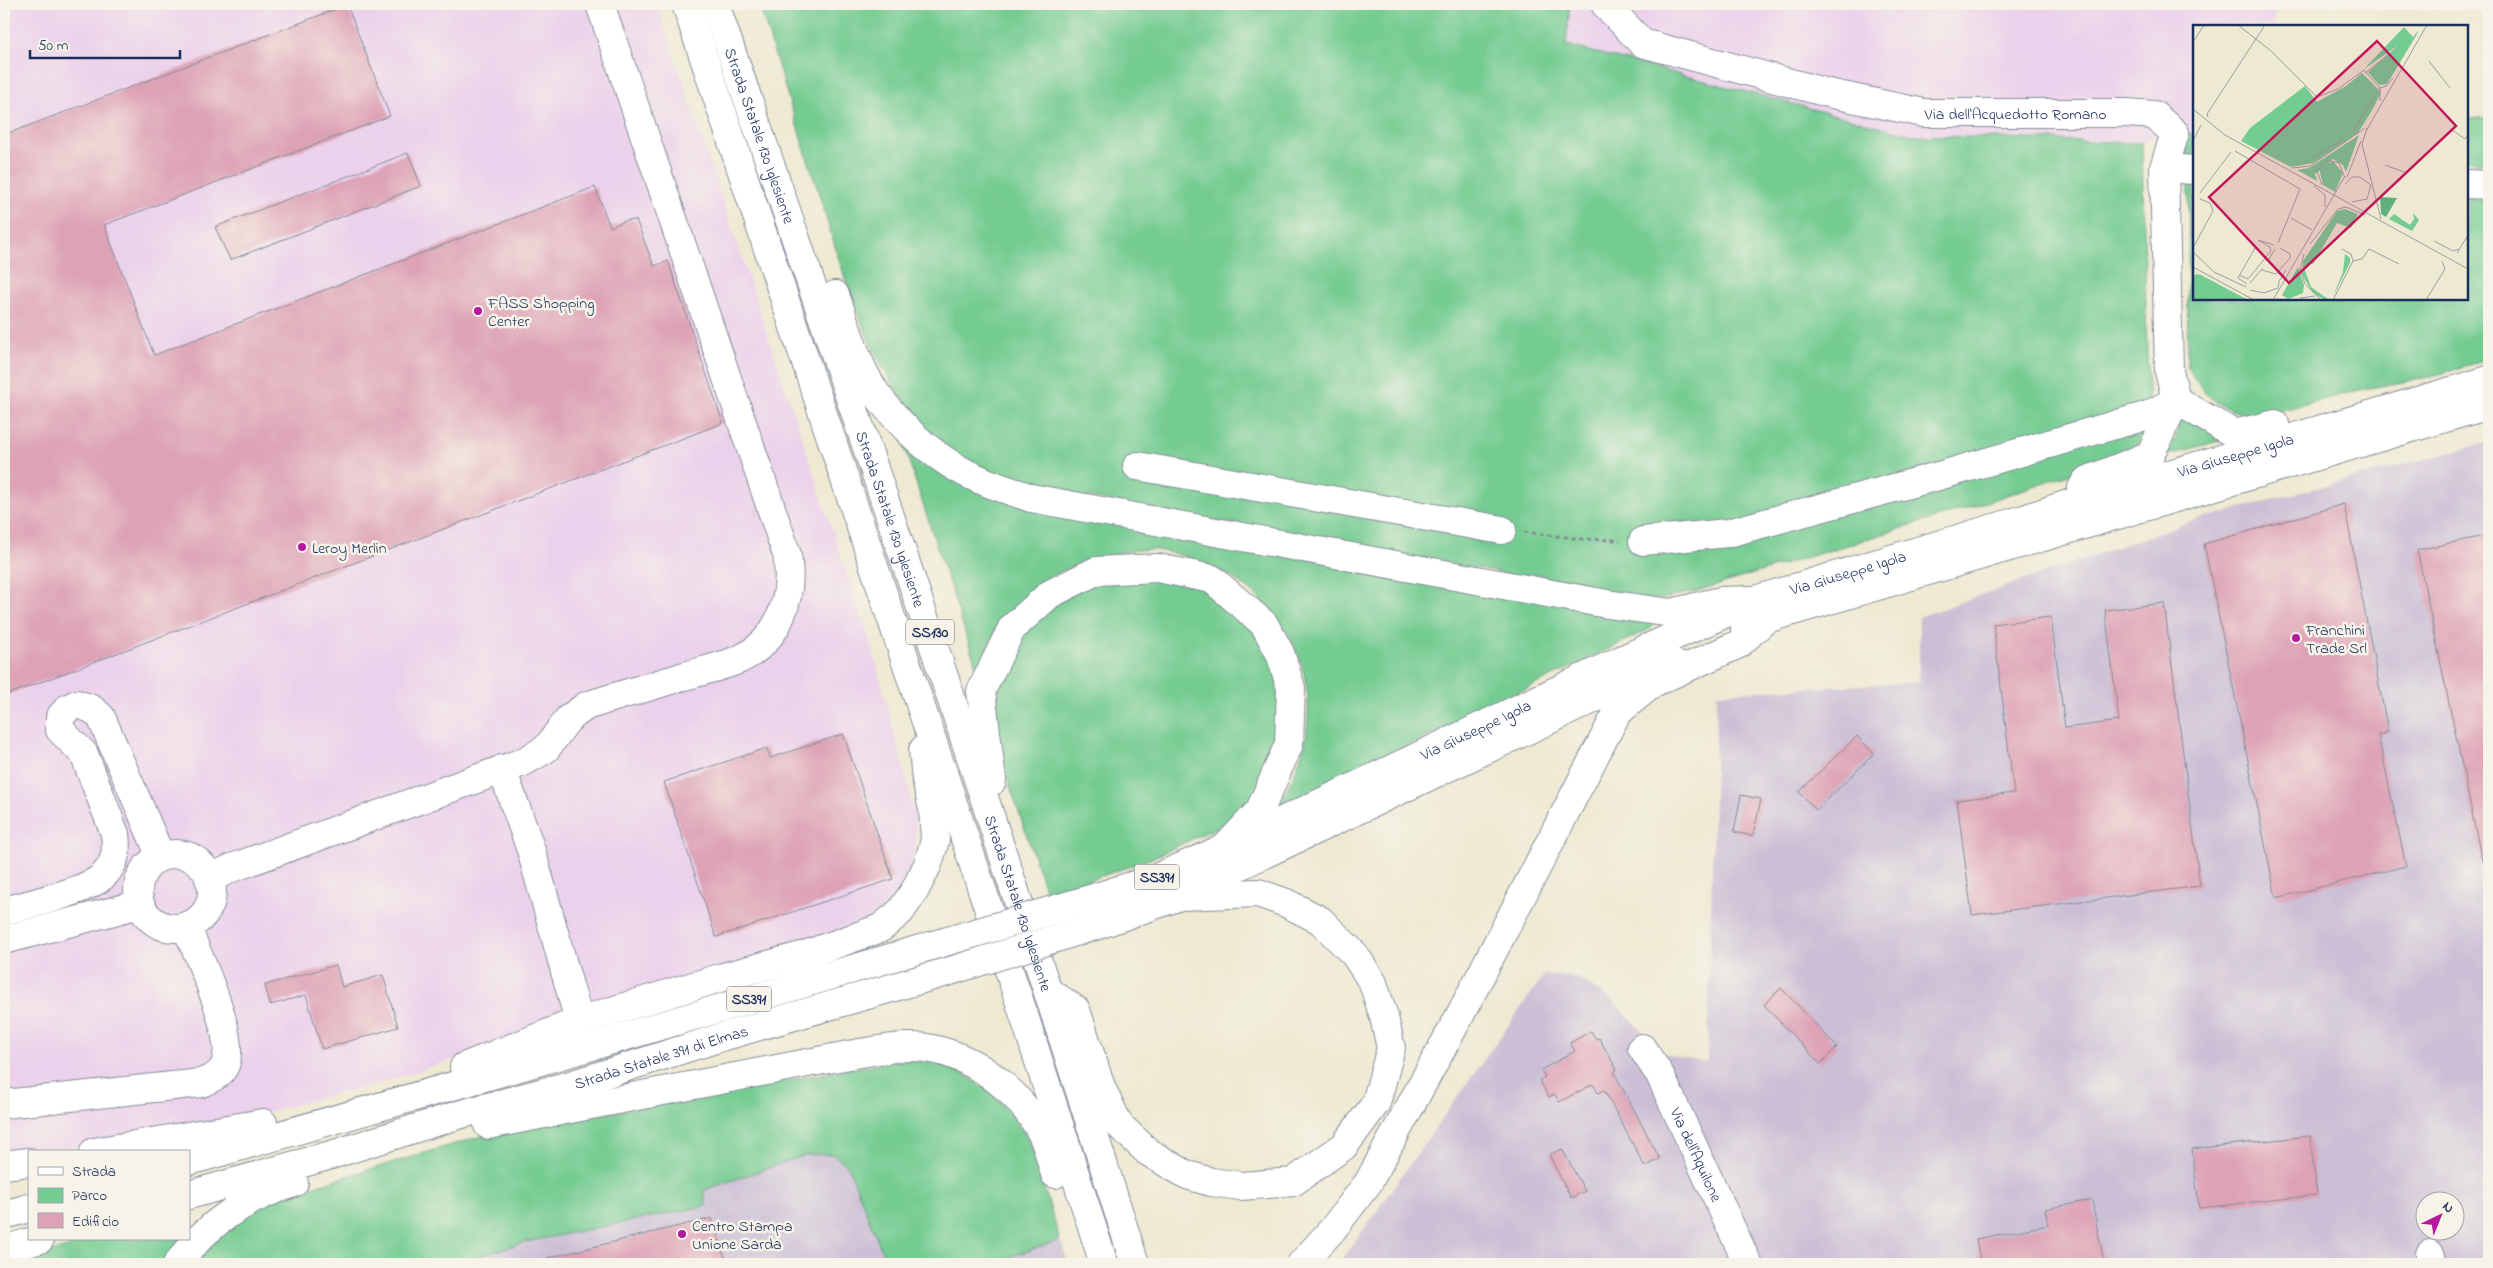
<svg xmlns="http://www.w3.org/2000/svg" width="2493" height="1268" viewBox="0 0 2493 1268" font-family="'Indie Flower',sans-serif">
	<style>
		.built { fill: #ebd1eb }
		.industrial { fill: #cbbfd5; fill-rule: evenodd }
		.green { fill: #74cc92; stroke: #487e78 }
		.building { fill: #dda2b5 }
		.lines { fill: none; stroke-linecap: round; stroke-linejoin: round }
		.minor-casing { stroke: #848c98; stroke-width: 30 }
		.major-casing { stroke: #848c98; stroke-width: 30 }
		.highway-casing { stroke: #848c98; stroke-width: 30 }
		.path { stroke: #848c98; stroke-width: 3; stroke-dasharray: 4 4; stroke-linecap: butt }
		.minor { stroke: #fff; stroke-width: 28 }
		.major { stroke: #fff; stroke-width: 28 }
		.highway { stroke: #fff; stroke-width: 28 }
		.highway-bridge-casing { stroke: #848c98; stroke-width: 30; stroke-linecap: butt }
		.highway-bridge { stroke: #fff; stroke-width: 28 }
		.poi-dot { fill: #b5179e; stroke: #f7f3e8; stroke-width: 2 }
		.labels { text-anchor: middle; stroke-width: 5; stroke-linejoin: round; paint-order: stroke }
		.shield { fill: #f7f3e8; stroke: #5d6a87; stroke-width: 1 }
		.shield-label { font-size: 15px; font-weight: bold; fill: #1b2f5e }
		.street-label { font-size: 16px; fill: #1b2f5e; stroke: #f7f3e8 }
		.poi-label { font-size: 16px; fill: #1b2f5e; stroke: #f7f3e8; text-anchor: start }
		.inset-road { fill: none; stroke: #9a9fa3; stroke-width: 1 }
		.view { fill: #c2185b; fill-opacity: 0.15; stroke: #c2185b; stroke-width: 2.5 }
		.inset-edge { fill: none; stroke: #1b2f5e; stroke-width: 2.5 }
	</style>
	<rect width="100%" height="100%" fill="#f7f3e8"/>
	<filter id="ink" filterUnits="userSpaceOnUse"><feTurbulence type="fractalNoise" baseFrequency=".02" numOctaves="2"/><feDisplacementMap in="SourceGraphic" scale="10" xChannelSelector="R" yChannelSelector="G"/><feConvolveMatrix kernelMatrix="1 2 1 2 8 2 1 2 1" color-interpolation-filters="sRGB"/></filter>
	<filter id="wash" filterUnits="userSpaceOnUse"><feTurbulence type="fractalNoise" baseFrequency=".0096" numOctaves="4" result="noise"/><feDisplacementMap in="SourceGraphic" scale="20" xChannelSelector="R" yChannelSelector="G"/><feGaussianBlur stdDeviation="1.12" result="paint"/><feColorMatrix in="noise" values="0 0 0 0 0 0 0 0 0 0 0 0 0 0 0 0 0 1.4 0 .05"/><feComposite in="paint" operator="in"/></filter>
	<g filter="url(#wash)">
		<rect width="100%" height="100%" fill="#eee9d1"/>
		<g class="built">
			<polygon points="4,4 657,4 873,651 910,793 916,823 915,850 909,873 888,908 862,925 397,1078 249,1117 140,1140 4,1154"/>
			<polygon points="1570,4 2275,4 2274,26 2194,26 2194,134 2158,132 2142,143 1913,135 1566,45"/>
		</g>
		<g class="industrial">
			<path d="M2489,442v822h-1150l206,-290 33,4 35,23 51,53 43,8 10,-369 202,-11v-65l270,-95zM2426,1200h30v30h-30z"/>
			<polygon points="901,1092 1056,1242 1060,1240 1069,1264 228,1264 247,1247"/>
		</g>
		<g class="green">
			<path d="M759,4h811l-4,41 347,90 229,8 7,290 -22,21 -143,49 -283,87 -38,9h-20l-557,-102c-45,-10 -106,-22 -141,-52 -75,-63 -99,-164 -127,-254 -20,-62 -40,-125 -59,-187z"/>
			<polygon points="2489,117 2489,163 2467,161 2467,119"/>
			<polygon points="2184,134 2194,134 2194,155 2185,155"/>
			<path d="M2189,184h5v115h273v-102l22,3v159l-60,18 -65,12 -105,27c-36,-3 -56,-19 -72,-51z"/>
			<polygon points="2192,418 2222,440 2166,456 2176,438 2179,421"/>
			<path d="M902,440l40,35 712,147 -4,7 -374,181c13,-24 28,-52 31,-80 11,-96 -59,-165 -150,-180 -16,-2 -37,3 -52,6 -66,16 -106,53 -127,116z"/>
			<polygon points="1123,577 1195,585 1229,604 1257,629 1275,660 1282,742 1251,802 1228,822 1150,859 1082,883 1046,892 998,751 995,707 1000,678 1030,621 1092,582"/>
			<polygon points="912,1060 941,1065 964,1074 996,1096 1029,1139 1060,1240 989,1264 887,1264 848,1166 833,1154 806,1155 704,1190 706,1206 526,1242 453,1264 189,1264 203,1248 274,1198 478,1137 892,1061"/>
			<polygon points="97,1239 184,1239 164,1264 8,1264"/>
		</g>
		<g id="blocks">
			<g class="building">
				<polygon points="347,5 390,116 104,225 154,355 595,187 610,227 625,221 636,220 654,266 668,261 723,423 4,696 4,135"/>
				<polygon points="408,153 421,186 230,260 215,227"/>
				<polygon points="2344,504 2388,732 2378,735 2406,866 2276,898 2204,544"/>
				<polygon points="2489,535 2489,860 2482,861 2417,550"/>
				<polygon points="2164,603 2200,886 1972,915 1957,800 2014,793 1993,624 2051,617 2065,728 2119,721 2105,610"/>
				<polygon points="843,734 893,879 716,937 664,782 767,748 770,758"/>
				<polygon points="1857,736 1874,754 1816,810 1799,792"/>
				<polygon points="1741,795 1761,799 1753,836 1734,832"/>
				<polygon points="336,965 342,987 383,975 398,1027 322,1049 306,995 270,1005 265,985"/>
				<polygon points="1781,988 1837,1047 1820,1064 1764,1005"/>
				<polygon points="1591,1031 1596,1039 1599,1038 1617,1070 1614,1072 1660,1159 1645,1167 1604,1090 1598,1093 1593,1084 1559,1102 1555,1094 1549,1097 1539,1080 1545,1077 1541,1070 1575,1051 1570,1043"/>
				<polygon points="2310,1136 2317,1195 2199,1208 2192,1149"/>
				<polygon points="1562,1149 1585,1191 1571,1198 1549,1155"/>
				<polygon points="2092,1200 2104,1264 1981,1264 1976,1239 2048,1225 2045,1209"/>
				<polygon points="712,1218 727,1264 548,1264 547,1258"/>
			</g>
		</g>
	</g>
	<g filter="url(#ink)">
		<use href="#blocks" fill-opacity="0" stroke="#848c98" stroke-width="1"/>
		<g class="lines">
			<g class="minor-casing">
				<g id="minor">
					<path id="s1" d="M1605,4l37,39 186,50 96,20h203l27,2 21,18 -11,35 5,203 7,29 -27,15 -207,60 -214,58 -85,8"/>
					<polyline points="2164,168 2194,170"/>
					<polyline points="2467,184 2489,185"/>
					<polyline points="1137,466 1502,530"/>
					<polyline points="502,769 531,850 579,1021"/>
					<circle cx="175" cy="891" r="37"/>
					<path d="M209,879l23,-11 291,-106 23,-13 22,-30 18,-13c31,-10 63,-19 95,-29 20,-6 41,-10 59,-18 40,-19 54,-63 47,-104l-187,-551"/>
					<path d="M4,911c22,-6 88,-21 101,-37 11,-12 12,-25 10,-40l-31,-80 -24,-24v-13l8,-9 9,-4 15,5 9,8 60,140"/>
					<polyline points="4,940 140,904"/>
					<path id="s2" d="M1642,1048l18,27 88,189"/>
					<path d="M4,1104l197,-21c10,-4 20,-8 24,-18 12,-28 -27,-109 -39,-139"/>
					<polyline points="2430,1254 2433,1264"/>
				</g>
			</g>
			<g class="major-casing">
				<g id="major">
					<polyline points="2082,488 2086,481 2150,455 2176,400 2234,434 2275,424"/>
					<polyline points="1745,629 1766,619 2489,405"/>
					<path id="s3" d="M1236,843l385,-183 134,-60 269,-81 50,-17 415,-122"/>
					<polyline points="1243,864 1672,662"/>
				</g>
			</g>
			<g class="highway-casing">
				<g id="highway">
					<polyline points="686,4 1022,1009 1104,1264"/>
					<path id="s4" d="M715,4c145,419 287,838 420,1260"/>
					<path d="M835,295c12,33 22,72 43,101 25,34 63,68 103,84 16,7 33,12 50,18l576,106 64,9 49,-12 35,-1"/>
					<polyline points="992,781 981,691 1012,628 1050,594 1096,571 1158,568 1212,579 1264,624 1280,653 1291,688 1289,744 1260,810 1225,848"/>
					<polyline points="1087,900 1156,878 1236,843"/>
					<polyline points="1095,926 1180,896 1243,864"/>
					<polyline points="1049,992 1076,1010 1101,1087 1119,1125 1148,1152 1187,1175 1211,1182 1241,1186 1293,1182 1344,1146 1376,1103 1391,1048 1384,1017 1373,983 1355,955 1320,920 1286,903 1258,893 1180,896"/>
					<polyline points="464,1067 579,1021 723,977 805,955 881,928 901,911 915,890 928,864 935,840 933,809 926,779 923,750"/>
					<path d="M488,1125l366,-71c27,-4 56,-11 83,-4 45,11 84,44 105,84 6,12 9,27 13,40"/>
					<polyline points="94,1152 263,1123"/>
					<polyline points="189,1161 558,1056 941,943"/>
					<polyline points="4,1165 29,1162"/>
					<path id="s5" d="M189,1195l142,-40 127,-40 112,-30 155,-49 225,-65"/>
					<polyline points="4,1215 29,1208"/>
					<polyline points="4,1250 40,1239"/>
					<path d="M177,1264c32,-42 67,-65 117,-81"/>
					<polyline points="1301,1264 1332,1230 1368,1183 1458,1019 1617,713 1653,683 1739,644 1766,619"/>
				</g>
			</g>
			<g class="path">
				<polyline points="1524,532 1581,539 1620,540"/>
				<polyline points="212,926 223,899"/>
			</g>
			<use href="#minor" class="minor"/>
			<use href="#major" class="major"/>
			<use href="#highway" class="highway"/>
			<g class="highway-bridge-casing">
				<g id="highway-bridge">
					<polyline points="941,943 1087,900"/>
					<polyline points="950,971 1095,926"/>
				</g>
			</g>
			<use href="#highway-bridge" class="highway-bridge"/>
		</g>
	</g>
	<g class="poi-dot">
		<circle cx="478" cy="311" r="5"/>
		<circle cx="302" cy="547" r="5"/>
		<circle cx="2296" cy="638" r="5"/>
		<circle cx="682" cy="1234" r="5"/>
	</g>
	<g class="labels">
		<g class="shield">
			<rect x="906" y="619.5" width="48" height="25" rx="4"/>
			<rect x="1134.5" y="864.5" width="45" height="25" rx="4"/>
			<rect x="726.5" y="986.5" width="45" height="25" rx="4"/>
		</g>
		<g class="shield-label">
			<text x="930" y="637">SS130</text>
			<text x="1157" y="882">SS391</text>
			<text x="749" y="1004">SS391</text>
		</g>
		<g class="street-label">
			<text dy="6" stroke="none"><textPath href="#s1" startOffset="436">Via dell'Acquedotto Romano</textPath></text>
			<text dy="6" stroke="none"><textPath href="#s4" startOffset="139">Strada Statale 130 Iglesiente</textPath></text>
			<text dy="6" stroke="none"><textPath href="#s3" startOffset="1075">Via Giuseppe Igola</textPath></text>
			<text dy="6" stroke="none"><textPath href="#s4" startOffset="544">Strada Statale 130 Iglesiente</textPath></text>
			<text dy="6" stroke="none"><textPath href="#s3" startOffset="670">Via Giuseppe Igola</textPath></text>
			<text dy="6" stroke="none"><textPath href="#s3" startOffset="265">Via Giuseppe Igola</textPath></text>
			<text dy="6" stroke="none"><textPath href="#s4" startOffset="949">Strada Statale 130 Iglesiente</textPath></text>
			<text dy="6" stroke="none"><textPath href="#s5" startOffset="492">Strada Statale 391 di Elmas</textPath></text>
			<text dy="6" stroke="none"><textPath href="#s2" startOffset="120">Via dell'Aquilone</textPath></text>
		</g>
		<g class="poi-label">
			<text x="488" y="308">FASS Shopping<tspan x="488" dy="18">Center</tspan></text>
			<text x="312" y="553">Leroy Merlin</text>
			<text x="2306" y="635">Franchini<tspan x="2306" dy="18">Trade Srl</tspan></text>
			<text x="692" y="1231">Centro Stampa<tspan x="692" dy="18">Unione Sarda</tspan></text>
		</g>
	</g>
	<g transform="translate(2193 25)">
		<rect width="275" height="275" fill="#eee9d1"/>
		<path d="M211,2l9,10 5,-6 -1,3 -30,50 -8,1 -11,-13 31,-27 -35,24zM169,48l19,19 -7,15 -16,26 -45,30 -22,4 -50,-26 9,-13 55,-42 12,16 29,-16zM166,110l-13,37 -3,-7 -10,-6 -18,15 2,7 -20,-11 12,-2zM140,136l10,12 -8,19 -12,-7 -4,-17zM152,184l13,5 -7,14 -14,-5 -24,41 -3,-1 -6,5 7,19 17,12 -3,1 -12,-7 -11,-18 1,-14 34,-50zM220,188l6,7 -7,11 -23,-12 5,-5 16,11 4,-6zM152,229l5,4v5l-17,33 10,-24zM105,242l6,18 -1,8 -15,6 -6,-4zM3,249l5,1 47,25h-55v-23z" fill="#74cc92"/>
		<path d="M187,172l17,1 -11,19 -5,-3z" fill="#5fb07c"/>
		<path class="inset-road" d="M45,0l33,26 46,46 21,-8 26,-19 16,18 -27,43M0,17l11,-17M236,36l21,27M172,48l34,-27M187,76v-13l6,-2 7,-8M0,84l32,26 243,134M15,92l-1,-3 58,-89M174,103l-5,16 19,75M258,104l14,10 3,-4M173,106l61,-106M0,116l8,-16M42,126l65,38 -22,54M122,132l28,-18M192,140l22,8M99,143l18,-2 55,-38M154,152l14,-36M152,159l7,-7h8l11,8 -4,14 -15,3M129,160l-5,-14 10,-11 12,3 6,15M121,161l11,9v12M7,168l31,-41M98,193l21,12M241,216l19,10 6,-2M117,219l28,-35 8,-2 19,8M0,223l20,-37 -3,-8 -10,-4M149,224l9,5 2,7M0,227l21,20 32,15M264,228l11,-18M111,229l-4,16 5,14M160,236l9,-2 7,-10 30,15M74,237l8,-13M0,242l61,33M69,245l14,4 14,-16v-4l-10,-6M46,250l9,4 23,-28 -1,-4 -12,-7 16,5M57,258l13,-15M54,259l-9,-6 17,-30M112,259l16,16M85,263l1,-7 7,-11M57,265l14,3 14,-5M107,273l15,-2M80,275l72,-124M140,275l20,-39M233,275l19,-31 -3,-8"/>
		<path class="view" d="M184,16l79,85 -167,157 -80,-86z"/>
		<rect width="275" height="275" class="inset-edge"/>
	</g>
	<rect width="2493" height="1268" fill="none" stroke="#f7f3e8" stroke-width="20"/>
	<rect x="28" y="1150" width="162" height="90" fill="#f7f3e8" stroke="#9fa5b1"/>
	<rect x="38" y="1167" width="25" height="8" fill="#ffffff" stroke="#9fa5b1"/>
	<text x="72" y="1176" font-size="15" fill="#1b2f5e">Strada</text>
	<rect x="38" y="1188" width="25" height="15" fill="#74cc92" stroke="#9fa5b1"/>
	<text x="72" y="1200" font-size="15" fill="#1b2f5e">Parco</text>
	<rect x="38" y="1213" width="25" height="15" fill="#dda2b5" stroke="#9fa5b1"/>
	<text x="72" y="1226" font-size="15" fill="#1b2f5e">Edificio</text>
	<g transform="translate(2440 1216) rotate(43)"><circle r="24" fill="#f7f3e8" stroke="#9fa5b1"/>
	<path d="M0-4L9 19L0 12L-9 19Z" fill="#b5179e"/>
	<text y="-8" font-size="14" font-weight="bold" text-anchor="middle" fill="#1b2f5e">N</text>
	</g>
	<path d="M30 50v8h150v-8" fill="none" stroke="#1b2f5e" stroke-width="2.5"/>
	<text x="38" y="50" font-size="15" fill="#1b2f5e" stroke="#f7f3e8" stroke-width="4" paint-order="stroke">50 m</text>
</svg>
